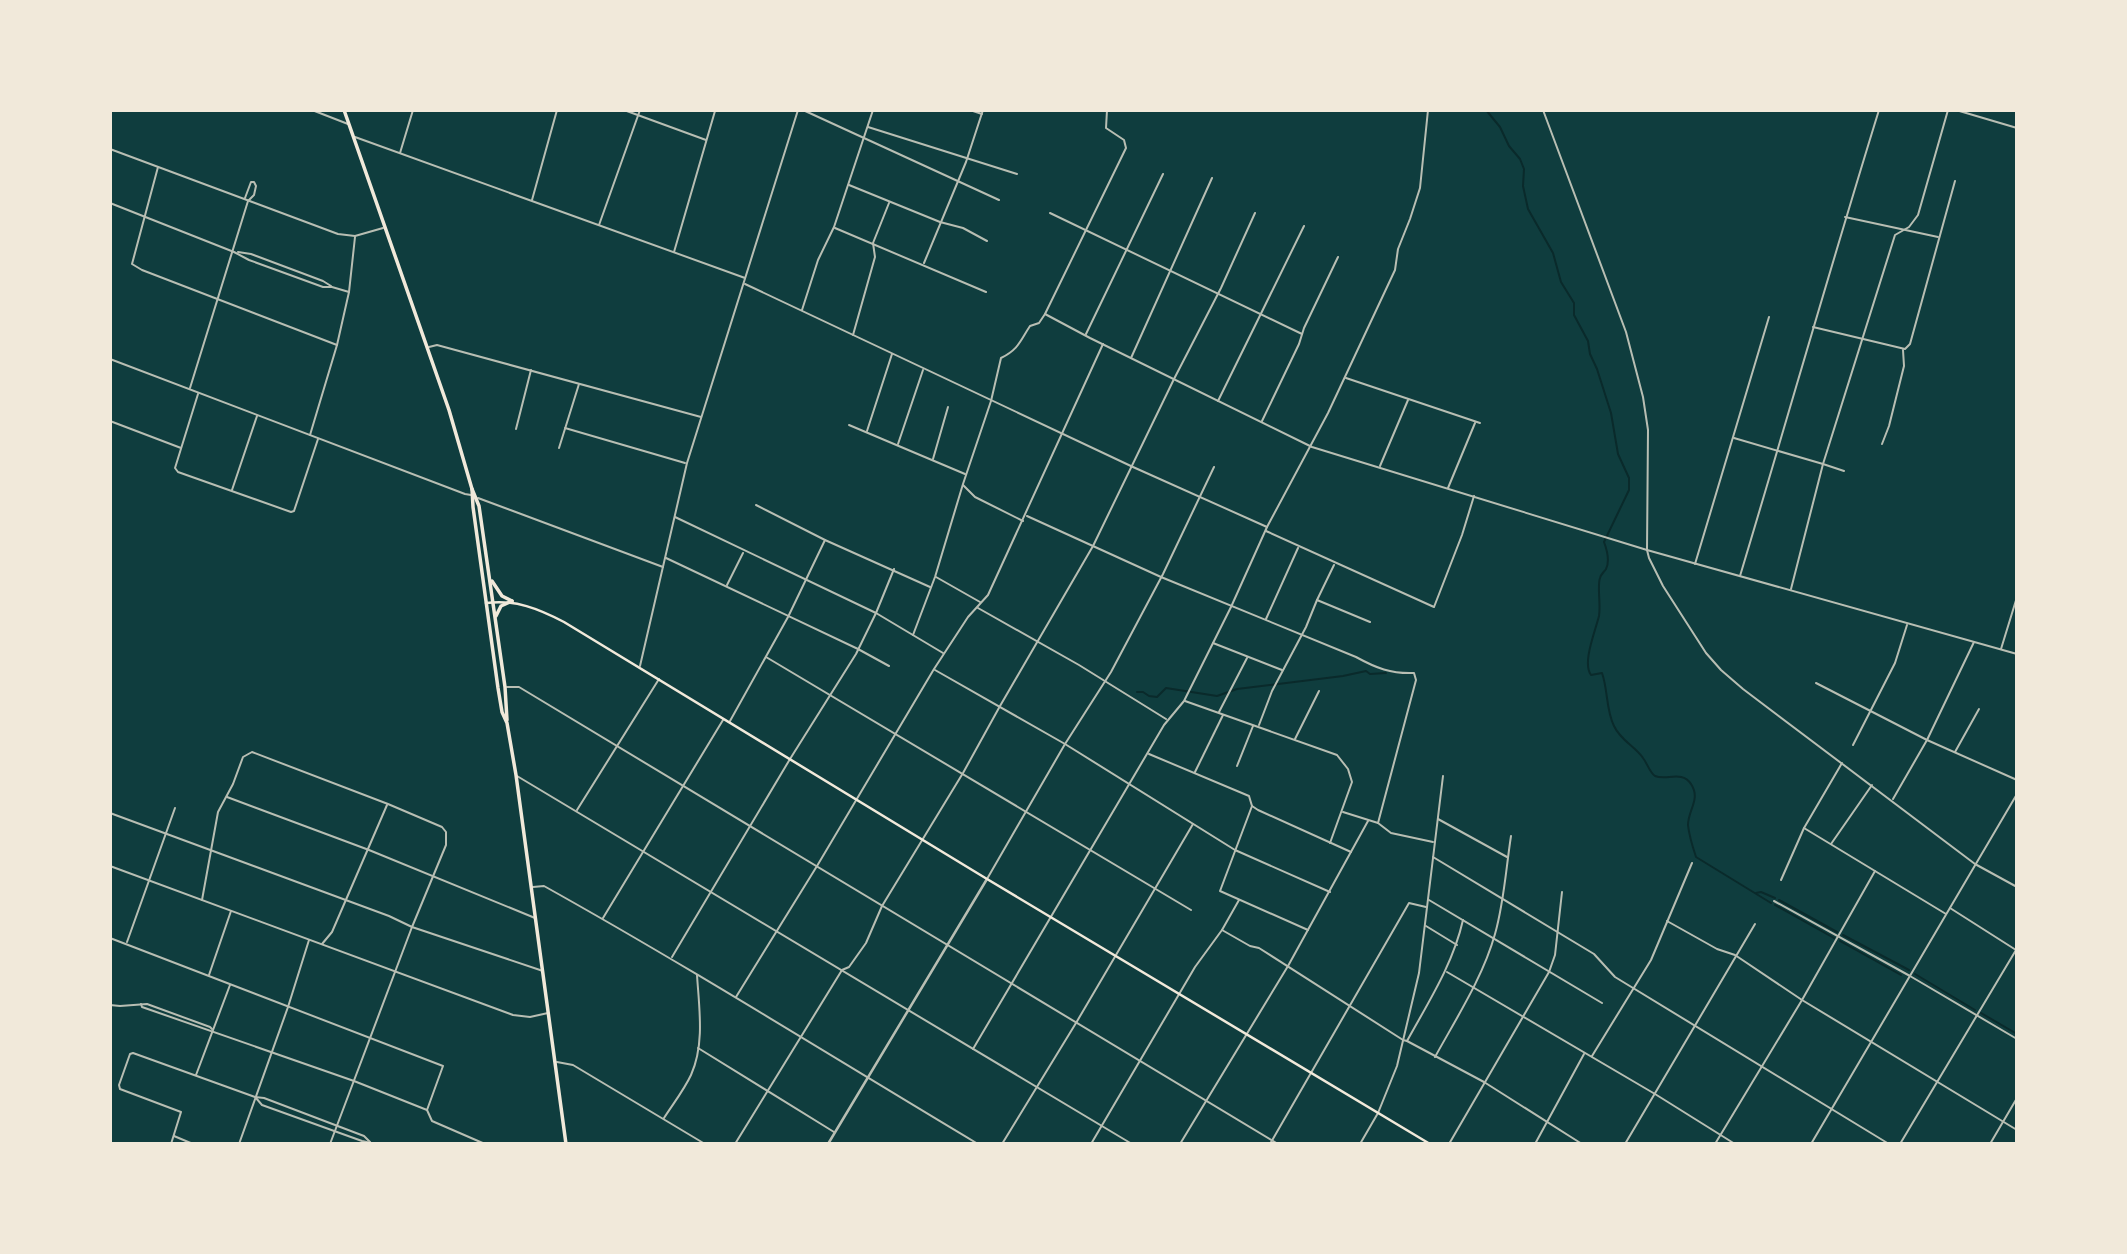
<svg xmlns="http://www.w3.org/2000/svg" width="2127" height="1254" viewBox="0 0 2127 1254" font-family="'Varela Round',sans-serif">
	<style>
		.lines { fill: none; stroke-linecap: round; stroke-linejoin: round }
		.stream { stroke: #0a2a2b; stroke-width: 2 }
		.minor { stroke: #b8beb3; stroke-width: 2 }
		.tertiary { stroke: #b8beb3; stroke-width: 2.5 }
		.secondary { stroke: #f1e9da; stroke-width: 2.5 }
		.primary { stroke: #f1e9da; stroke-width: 3.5 }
	</style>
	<rect width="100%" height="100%" fill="#0f3d3e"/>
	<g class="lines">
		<g class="stream">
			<path d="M1486,110l14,17 9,19 11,13 4,10 -1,17 5,23 25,44 8,29 13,21v12l14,26 2,13 7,15 14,44 7,41 11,24v12l-25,52c3,8 6,19 2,27 -2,3 -5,5 -6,9 -3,8 1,27 -1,38 -4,16 -17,47 -8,59l11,-2c6,17 4,37 12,53 7,15 21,20 29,32 4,5 7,15 12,18 11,5 27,-6 36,8 10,15 -3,26 -3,41 1,10 5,23 8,32l75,46"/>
			<polyline points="1137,692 1143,692 1149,696 1157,697 1166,688 1217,696 1237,689 1343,676 1366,671 1370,674 1386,673"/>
			<polyline points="1756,893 1761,892 1775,898"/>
			<polyline points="1779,900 1837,932"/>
			<polyline points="1775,905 1834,938"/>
			<polyline points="1843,935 1909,970"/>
			<polyline points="1840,941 1901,975"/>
			<polyline points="1915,974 1975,1010"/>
			<polyline points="1981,1013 2017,1034"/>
		</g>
		<g class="minor">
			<polyline points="312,110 348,124"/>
			<polyline points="624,110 706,140"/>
			<polyline points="803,110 999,200"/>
			<polyline points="970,110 982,114"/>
			<polyline points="1543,110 1626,332 1643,397 1648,430 1647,550 1649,558 1663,586 1706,653 1721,670 1743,689 1975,864 2017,887"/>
			<polyline points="1956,110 2017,128"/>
			<polyline points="868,127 1017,174"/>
			<polyline points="355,137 745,278"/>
			<polyline points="110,149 338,234 355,236 383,228"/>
			<polyline points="400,153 413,110"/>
			<polyline points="158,167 132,264 142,270 337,345"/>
			<polyline points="849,185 940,222 963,228 987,241"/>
			<polyline points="532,200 557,110"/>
			<polyline points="110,203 234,252 249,260 323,287 332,287 349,292"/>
			<polyline points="1050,213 1302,334"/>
			<polyline points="1845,217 1938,237"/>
			<polyline points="599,225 640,110"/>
			<polyline points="835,228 986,292"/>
			<polyline points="2016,245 2017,245"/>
			<polyline points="238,252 251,254 323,281 331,286"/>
			<polyline points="674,252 715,111"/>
			<polyline points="924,263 966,162 983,110"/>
			<polyline points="745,284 1133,467 1267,527"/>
			<polyline points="802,310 818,260 834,227 873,110"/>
			<polyline points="1045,314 1090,338 1312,447 1647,550 2017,654"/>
			<polyline points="1813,327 1905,349 1910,344 1955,181"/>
			<polyline points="1086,334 1163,174"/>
			<polyline points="853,335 875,257 873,243 889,203"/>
			<polyline points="429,347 437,345 701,417"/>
			<polyline points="1131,358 1212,178"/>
			<polyline points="110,359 465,494 471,495"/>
			<polyline points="1346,378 1480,423"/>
			<polyline points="190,388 248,201 254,195 256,186 254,182 251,182 245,198"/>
			<polyline points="198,394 175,468 178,472 291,512 294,511 318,439"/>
			<polyline points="1218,401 1304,226"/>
			<polyline points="110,421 181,448"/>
			<polyline points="1262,421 1299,344 1304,328 1338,257"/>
			<polyline points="849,425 965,474"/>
			<polyline points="565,428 685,463"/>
			<polyline points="516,429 531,370"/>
			<polyline points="867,431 892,354"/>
			<polyline points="310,435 337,345 349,292 355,237"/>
			<polyline points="1734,438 1823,464 1791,589"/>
			<polyline points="898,444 923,370"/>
			<polyline points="1882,444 1889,426 1904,366 1903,350"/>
			<polyline points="559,448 579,384"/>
			<polyline points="933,459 948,407"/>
			<polyline points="1380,466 1408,400"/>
			<polyline points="1844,471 1823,464 1895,235 1909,227 1918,215 1948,110"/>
			<polyline points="963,485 975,497 1023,521"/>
			<polyline points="1448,488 1475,423"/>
			<polyline points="232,490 257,416"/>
			<polyline points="478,498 663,567"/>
			<polyline points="756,505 825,540 930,587"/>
			<path d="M1027,516l134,61 195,80c20,11 35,17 58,16l2,7 -38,143"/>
			<polyline points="675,517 876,613 943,653"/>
			<polyline points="1266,531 1434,607 1462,535 1474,496"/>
			<polyline points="666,558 858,649 889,666"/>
			<polyline points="1695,564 1769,317"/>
			<path d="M1740,576c47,-156 91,-311 139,-466"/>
			<polyline points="936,577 980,602"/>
			<polyline points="727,585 743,553"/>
			<polyline points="1317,600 1334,565"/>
			<polyline points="978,608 1079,665 1166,719"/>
			<polyline points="1266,619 1298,548"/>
			<path d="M913,635l22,-58 28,-93 28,-83 10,-43c18,-9 19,-17 29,-32l9,-3 6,-9 81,-166 -2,-8 -18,-12 1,-18"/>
			<polyline points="1213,643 1282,670"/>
			<polyline points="2001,649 2017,597"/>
			<polyline points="766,657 1191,910"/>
			<polyline points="640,666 687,463 798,110"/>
			<polyline points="935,670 1065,744 1235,850 1330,892"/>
			<polyline points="1816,683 1927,740 2017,780"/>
			<polyline points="507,687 519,687 1278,1144"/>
			<polyline points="1185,701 1337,755 1348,769 1352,782 1330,843"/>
			<polyline points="1219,712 1247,658"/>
			<polyline points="730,721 788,617 825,540"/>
			<polyline points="1259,725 1272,691 1306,627 1317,600 1370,622"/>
			<polyline points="1295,739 1319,691"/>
			<polyline points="1853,745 1895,663 1907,625"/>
			<polyline points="1955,752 1979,709"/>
			<polyline points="1149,754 1249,796 1252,806 1258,810 1351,852"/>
			<polyline points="1237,766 1253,726"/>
			<polyline points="1195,772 1223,715"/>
			<polyline points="517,776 1132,1144"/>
			<polyline points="227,797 369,850 535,918"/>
			<polyline points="1893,799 1927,740 1974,642"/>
			<polyline points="1252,806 1220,891 1308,930"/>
			<polyline points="577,810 659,679"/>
			<polyline points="1343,812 1378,823 1391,833 1433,842"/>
			<polyline points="110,813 389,916 412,927 543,971"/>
			<polyline points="1438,819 1507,857"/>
			<polyline points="1804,828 1946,914"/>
			<polyline points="1831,844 1872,785"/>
			<polyline points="1433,857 1594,954 1615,977 1889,1144"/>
			<polyline points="110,866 513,1015 530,1017 548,1013"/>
			<polyline points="987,879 1065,744 1111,672 1163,574 1214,467"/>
			<polyline points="1781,880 1804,828 1842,763"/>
			<path d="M533,887l11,-1c147,82 290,172 434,258"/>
			<polyline points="202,900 218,812 233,784 243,757 252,752 388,804 442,827 446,832 446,845 412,927 330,1144"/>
			<polyline points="1429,900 1602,1003"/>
			<polyline points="1774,901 1910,976 2017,1039"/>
			<polyline points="1950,908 2016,950"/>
			<polyline points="603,918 723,720"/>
			<polyline points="1667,921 1717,949 1735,955 1802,1000 2017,1130"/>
			<polyline points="1426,926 1457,945"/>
			<path d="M1222,930l28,16 9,2 144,92 4,1c22,-40 46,-77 56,-121"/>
			<polyline points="110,938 443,1066 427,1110"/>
			<polyline points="127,942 175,808"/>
			<polyline points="322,944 332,932 387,805"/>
			<polyline points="672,957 790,759 856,654 876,613 894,569"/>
			<polyline points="1447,972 1655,1094 1735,1144"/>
			<polyline points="209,975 231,911"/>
			<polyline points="736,997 817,866 934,669 968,617 988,595 1103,344"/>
			<polyline points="141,1004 142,1007 354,1081 427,1110 432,1121 485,1144"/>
			<polyline points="110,1005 120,1006 147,1004 210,1027 212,1029"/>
			<polyline points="1407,1041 1484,1082 1582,1144"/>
			<polyline points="698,1048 834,1132"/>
			<polyline points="973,1049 1164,725 1184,701 1231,607 1267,527 1328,413 1395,270 1398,249 1410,219 1420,188 1428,110"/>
			<polyline points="1592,1056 1651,960 1692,863"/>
			<path d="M1435,1057c22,-40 48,-80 60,-123 9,-31 11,-66 16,-98"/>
			<polyline points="557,1062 573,1065 705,1144"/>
			<polyline points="196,1075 230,985"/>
			<polyline points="256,1098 262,1105 362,1141 376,1144"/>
			<path d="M664,1118c9,-14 20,-28 27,-43 14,-31 8,-68 6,-100"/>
			<polyline points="174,1136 193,1144"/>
			<polyline points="171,1144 181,1112 120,1089 119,1085 130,1054 133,1053 255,1097 264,1098 364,1136 370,1142"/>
			<polyline points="239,1144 288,1007 309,940"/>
			<polyline points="735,1144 842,970 849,967 866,943 882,906 963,773 1000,706 1093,546 1174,379 1221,288 1255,213"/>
			<polyline points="1002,1144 1076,1023 1193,824"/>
			<polyline points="1091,1144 1195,967 1222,930 1239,900"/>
			<polyline points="1180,1144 1288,966 1368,821"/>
			<polyline points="1270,1144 1409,903 1426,907"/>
			<polyline points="1360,1144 1378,1113 1397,1066 1419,973 1443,776"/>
			<polyline points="1449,1144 1549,972 1555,955 1562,892"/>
			<polyline points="1535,1144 1584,1054"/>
			<polyline points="1625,1144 1755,924"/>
			<polyline points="1715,1144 1802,1000 1875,871"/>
			<polyline points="1811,1144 2017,794"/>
			<polyline points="1900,1144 2016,950"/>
			<polyline points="1990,1144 2017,1098"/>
		</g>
		<polyline class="tertiary" points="828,1144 987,879"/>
		<path class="secondary" d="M486,603c29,-4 53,6 78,19l423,257 443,265"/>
		<g class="primary">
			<polyline points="344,110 449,410 472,489 479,506 505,687 507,720"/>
			<polyline points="472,489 473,507 498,688 502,712 507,723 516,775 566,1144"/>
			<polyline points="492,581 502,596 512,601"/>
			<polyline points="496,616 501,606 512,601"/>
		</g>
	</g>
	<rect width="2127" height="1254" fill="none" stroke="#f1e9da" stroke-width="224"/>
</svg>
